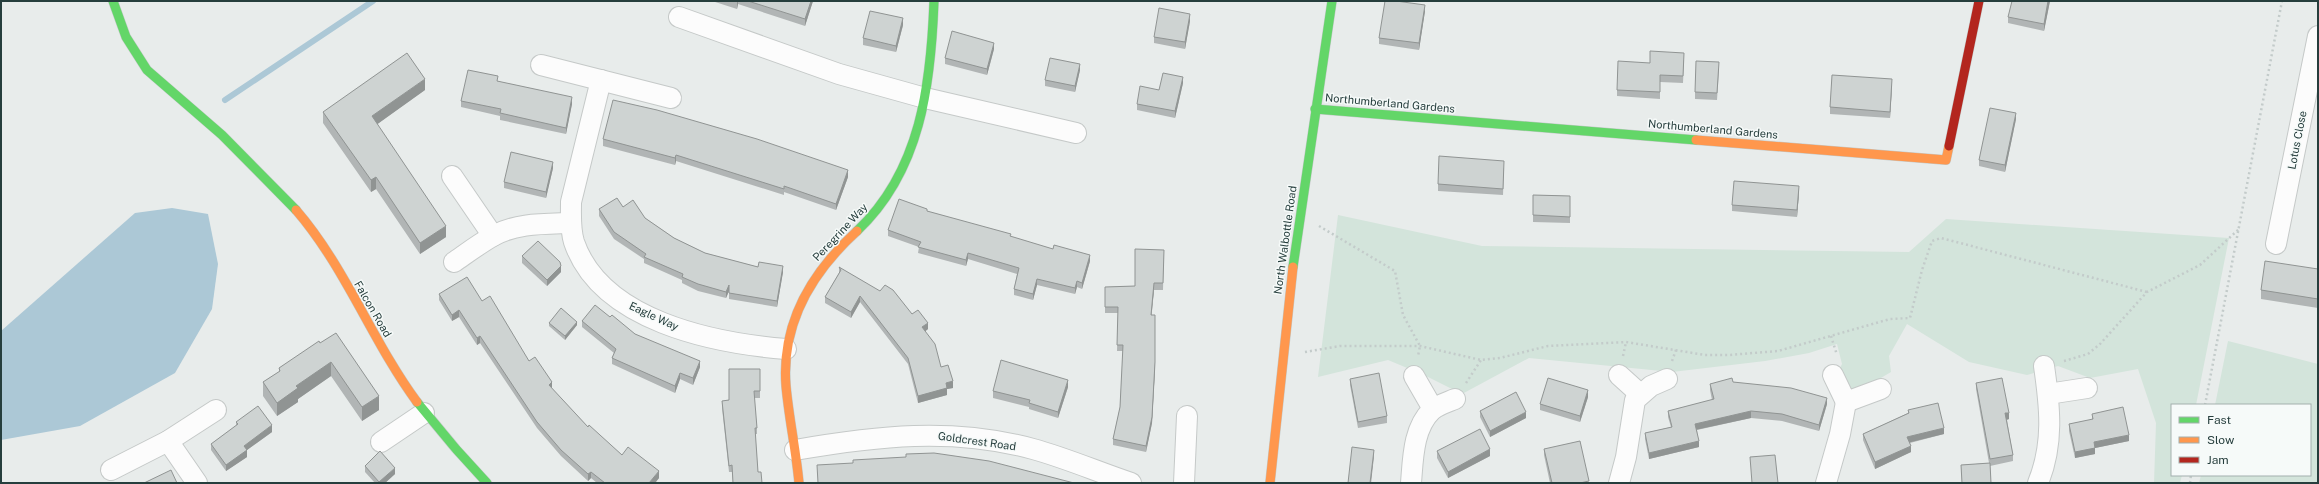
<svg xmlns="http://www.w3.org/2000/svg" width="2319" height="484" viewBox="0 0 2319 484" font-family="'Public Sans',sans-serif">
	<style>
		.green { fill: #d3e4db }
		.water { fill: #acc8d6 }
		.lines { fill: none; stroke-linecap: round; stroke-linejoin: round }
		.stream { stroke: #acc8d6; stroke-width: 6 }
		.street-casing { stroke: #c5c9c8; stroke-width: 22 }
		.fast-casing { stroke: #c3c9c8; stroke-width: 10 }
		.slow-casing { stroke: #c3c9c8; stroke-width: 10 }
		.jam-casing { stroke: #c3c9c8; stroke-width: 10 }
		.path { stroke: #c3cbca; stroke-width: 2.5; stroke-dasharray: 2 3; stroke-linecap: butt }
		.street { stroke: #fcfcfc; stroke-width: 20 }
		.fast { stroke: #63d668; stroke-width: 9 }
		.slow { stroke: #ff974d; stroke-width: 9 }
		.jam { stroke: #b3261e; stroke-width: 9 }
		.wall { fill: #b1b5b5 }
		.shaded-wall { fill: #909493 }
		.building { fill: #ced3d2; stroke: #909493 }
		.labels { text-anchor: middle; stroke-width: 3; stroke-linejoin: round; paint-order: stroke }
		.street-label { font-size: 11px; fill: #263e3d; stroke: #f6faf9 }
	</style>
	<rect width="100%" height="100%" fill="#e8eceb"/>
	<g class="green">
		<polygon points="1338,215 1482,246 1909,252 1946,219 2229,238 2196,405 2172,405 2172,475 2182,475 2180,483 2154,483 2156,423 2138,369 2090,378 2058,366 2027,375 1969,362 1907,324 1889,356 1891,372 1847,398 1836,376 1842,364 1837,344 1809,353 1765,361 1672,372 1529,358 1462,394 1424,375 1388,360 1318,377"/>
		<polygon points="2228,341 2318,364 2318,483 2199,483 2201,475 2310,475 2310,405 2215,405"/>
	</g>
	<polygon class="water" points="172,208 208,214 218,264 212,309 175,373 80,426 1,440 1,331 135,213"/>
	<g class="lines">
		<polyline class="stream" points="225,100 373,1"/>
		<g class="street-casing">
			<g id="street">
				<polyline points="679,17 839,74 925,98 1076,133"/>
				<polyline points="541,65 671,98"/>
				<path d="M601,80l-30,122c0,14 -1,27 3,40 27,79 139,101 212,107"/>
				<polyline points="452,176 493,236"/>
				<polyline points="2276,244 2318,36"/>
				<path d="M454,262c13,-9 25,-18 39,-26 23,-13 51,-12 78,-13"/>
				<polyline points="1619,375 1640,394"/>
				<polyline points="1833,375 1846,402 1881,389"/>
				<polyline points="1414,376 1433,409"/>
				<polyline points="2048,394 2087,388"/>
				<polyline points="168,441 197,483"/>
				<polyline points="381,442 424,413"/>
				<path d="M795,450c81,-14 157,-23 238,-1 33,9 65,23 98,34"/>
				<polyline points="111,470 168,441 216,410"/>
				<polyline points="1184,483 1187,416"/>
				<path d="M1411,483c2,-24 2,-55 21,-73 6,-5 16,-8 23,-11"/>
				<polyline points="1619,483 1626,457 1635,400 1651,386 1667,379"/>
				<polyline points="1826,483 1840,434 1846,402"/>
				<path d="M2038,483c16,-39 12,-76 6,-117"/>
			</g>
		</g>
		<g class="fast-casing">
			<g id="fast">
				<polyline points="113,1 126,37 147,70 222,135 296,210"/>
				<polyline points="1315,109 1696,140"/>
				<path d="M857,231c64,-60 74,-147 77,-230"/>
				<polyline points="1293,267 1332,1"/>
				<polyline points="417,402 456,449 487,483"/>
			</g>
		</g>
		<g class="slow-casing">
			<g id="slow">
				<polyline points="1696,140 1946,160 1949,146"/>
				<path d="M296,210c50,58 76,131 121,192"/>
				<path d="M799,483c-3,-33 -10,-64 -13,-97 -5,-63 26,-114 71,-155"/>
				<polyline points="1270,483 1293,267"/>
			</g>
		</g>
		<g class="jam-casing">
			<polyline id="jam" points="1949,146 1979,1"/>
		</g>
		<g class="path">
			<polyline points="1319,226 1395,271 1403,315 1420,346 1418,356"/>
			<polyline points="1831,336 1837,355"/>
			<polyline points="1305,352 1340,346 1420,346 1481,360 1500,358 1548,346 1626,342 1705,355 1729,355 1778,351 1890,319 1910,318 1922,270 1932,241 1941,238 2147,292"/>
			<polyline points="1623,356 1626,342"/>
			<polyline points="1672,361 1676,350"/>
			<polyline points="2064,361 2088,354 2100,344 2147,292 2200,265 2239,229"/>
			<polyline points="1466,383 1481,360"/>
			<polyline points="2205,405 2282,1"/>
			<polyline points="2190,483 2191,475"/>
		</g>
		<use href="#street" class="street"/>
		<use href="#fast" class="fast"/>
		<use href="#slow" class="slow"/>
		<use href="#jam" class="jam"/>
	</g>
	<g class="wall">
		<polygon points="712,1 813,1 805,26 738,4 737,9"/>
		<polygon points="2050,1 2044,31 2008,23 2008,17"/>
		<polygon points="1425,11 1419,50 1379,44 1379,38"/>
		<polygon points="1190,21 1185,49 1154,43 1154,37"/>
		<polygon points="903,25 896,52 863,45 863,38"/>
		<polygon points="994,49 987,75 945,64 945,58"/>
		<polygon points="1684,60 1683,83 1660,82 1660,99 1617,96 1617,90 1650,63"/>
		<polygon points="1719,69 1717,100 1695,99 1695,92"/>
		<polygon points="1080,70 1075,92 1045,86 1045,80"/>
		<polygon points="498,81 572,104 566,134 500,120 500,116 461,107 461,101"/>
		<polygon points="1183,83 1175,118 1137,110 1137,104 1159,90"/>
		<polygon points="1892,86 1890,118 1830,114 1830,107"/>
		<polygon points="425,90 377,124 446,237 420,254 376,189 371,192 323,123 323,112"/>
		<polygon points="2016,119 2005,172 1979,166 1979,160"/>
		<polygon points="603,139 848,177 836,210 784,192 784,195 676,161 675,165 603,146"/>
		<polygon points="553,168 546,198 504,188 504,182"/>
		<polygon points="1504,168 1503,195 1438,191 1438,184"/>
		<polygon points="1799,193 1797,217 1732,211 1732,205"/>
		<polygon points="1533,195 1570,196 1570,223 1533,222"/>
		<polygon points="623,207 645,218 674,238 705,253 758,267 783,272 777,307 729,299 729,291 726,298 698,291 682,283 682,280 644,263 644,259 614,239 599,216 599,209"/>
		<polygon points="927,211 1090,261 1082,289 1077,287 1075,294 1037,285 1033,300 1014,295 1014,289 1017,274 968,259 966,266 918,253 919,247 888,236 888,230"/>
		<polygon points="1164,250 1163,290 1154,290 1151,315 1155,368 1152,423 1146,452 1113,445 1113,439 1120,407 1123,351 1117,351 1118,313 1105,313 1105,287 1135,286"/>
		<polygon points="522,256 561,272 547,286 522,263"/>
		<polygon points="839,267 912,314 928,329 925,331 941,367 953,388 947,389 947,395 918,403 908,364 860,302 851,318 825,303 825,297 839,273"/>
		<polygon points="2318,269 2318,308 2261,299 2261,290"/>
		<polygon points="439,294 482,301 529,361 552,389 588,427 622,455 659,478 655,483 597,483 591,478 588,481 561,456 537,428 480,343 477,345 459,317 452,321 439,300"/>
		<polygon points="610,317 635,334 700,367 693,385 680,379 675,393 612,364 612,358 614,353 582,327 582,321"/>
		<polygon points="549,323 577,325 565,340 549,326"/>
		<polygon points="320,343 379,410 362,421 331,376 298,399 298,402 277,416 263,396 263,382 279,372 279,368"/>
		<polygon points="760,369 760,398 754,398 757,428 757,434 755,434 758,472 762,483 733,483 732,472 729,472 722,408 722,401 729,400"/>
		<polygon points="1350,379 1387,416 1387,423 1358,428 1350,385"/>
		<polygon points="1733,382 1827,404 1819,431 1782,421 1751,418 1697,430 1699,447 1649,459 1645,439 1645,433 1671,427 1668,417 1668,411 1712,400 1710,390 1710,384"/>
		<polygon points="1976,383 2009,419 2007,420 2013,455 2013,461 1990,466 1991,483 1962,483 1961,465 1989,463 1976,389"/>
		<polygon points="1068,387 1058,418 1029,409 1029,407 993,398 993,391"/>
		<polygon points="1588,397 1580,422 1540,410 1540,404"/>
		<polygon points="1908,410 1944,434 1910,443 1911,452 1875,469 1863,440 1863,434 1908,413"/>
		<polygon points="1480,411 1526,418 1490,437 1480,417"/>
		<polygon points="2092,414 2129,441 2095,448 2095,454 2075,458 2069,431 2069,424 2092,420"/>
		<polygon points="236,422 272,432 247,450 247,457 226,471 211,450 211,444 236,426"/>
		<polygon points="1544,449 1589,483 1550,483 1544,455"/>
		<polygon points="1437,451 1490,456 1448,478 1437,458"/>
		<polygon points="365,466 395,474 385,483 375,483 365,472"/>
	</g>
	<g class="shaded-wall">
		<polygon points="737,1 738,1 738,4 737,9"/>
		<polygon points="811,1 813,1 805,26 805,19"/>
		<polygon points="2048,1 2050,1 2044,31 2044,24"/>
		<polygon points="1425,5 1425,11 1419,50 1419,43"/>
		<polygon points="1190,14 1190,21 1185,49 1185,42"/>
		<polygon points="903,18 903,25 896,52 896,46"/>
		<polygon points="994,43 994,49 987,75 987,69"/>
		<polygon points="1080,64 1080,70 1075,92 1075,86"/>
		<polygon points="1183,77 1183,83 1175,118 1175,111"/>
		<polygon points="425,79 425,90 372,128 372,116"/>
		<polygon points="1892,79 1892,86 1890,118 1890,112"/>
		<polygon points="572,97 572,104 566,134 566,128"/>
		<polygon points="2016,113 2016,119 2005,172 2005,165"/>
		<polygon points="676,155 676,161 675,165 675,158"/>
		<polygon points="553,162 553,168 546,198 546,192"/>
		<polygon points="848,170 848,177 836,210 836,204"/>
		<polygon points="376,177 376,189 371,192 371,180"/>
		<polygon points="1799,186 1799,193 1797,217 1797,210"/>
		<polygon points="446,226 446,237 420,254 420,243"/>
		<polygon points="968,253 968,259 966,266 966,260"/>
		<polygon points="1090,255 1090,261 1082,289 1082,283"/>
		<polygon points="561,266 561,272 547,286 547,280"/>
		<polygon points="783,266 783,272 777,307 777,301"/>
		<polygon points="1037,279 1037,285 1033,300 1033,294"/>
		<polygon points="1077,281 1077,287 1075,294 1075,288"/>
		<polygon points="1154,283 1154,290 1151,321 1151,315"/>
		<polygon points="729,285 729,291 726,298 726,292"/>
		<polygon points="860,296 860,302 851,318 851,312"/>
		<polygon points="459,310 459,317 452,321 452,315"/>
		<polygon points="1155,315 1155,368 1152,423 1146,452"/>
		<polygon points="577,322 577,325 565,340 565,336"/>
		<polygon points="928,323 928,329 922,334 922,327"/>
		<polygon points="480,336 480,343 477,345 477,338"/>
		<polygon points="700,361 700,367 693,385 693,378"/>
		<polygon points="331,362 331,376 298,399 298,402 277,416 277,403 296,386"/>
		<polygon points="680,373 680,379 675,393 675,386"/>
		<polygon points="1068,380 1068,387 1058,418 1058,412"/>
		<polygon points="953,381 953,388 947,389 947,395 918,403 918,396 946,383"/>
		<polygon points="552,382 552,389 549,385"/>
		<polygon points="1588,390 1588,397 1580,422 1580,416"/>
		<polygon points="379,396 379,410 362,421 362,407"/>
		<polygon points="1827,398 1827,404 1819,431 1819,425"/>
		<polygon points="1751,411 1751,418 1695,430 1695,424"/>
		<polygon points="1526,412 1526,418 1490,437 1490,431"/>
		<polygon points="2005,413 2009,413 2009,419 2005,420"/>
		<polygon points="272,425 272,432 247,450 247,457 226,471 226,465 244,446"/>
		<polygon points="1944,428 1944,434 1907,443 1907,437"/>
		<polygon points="2129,435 2129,441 2095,448 2095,454 2075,458 2075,452 2094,442"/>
		<polygon points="1699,441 1699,447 1649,459 1649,453"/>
		<polygon points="1911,446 1911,452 1875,469 1875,462"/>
		<polygon points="1490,449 1490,456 1448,478 1448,472"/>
		<polygon points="1374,450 1374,456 1371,483 1370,483"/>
		<polygon points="395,468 395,474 385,483 379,483 379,482"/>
		<polygon points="659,471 659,478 655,483 649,483"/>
		<polygon points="591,472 591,478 588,481 588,474"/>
	</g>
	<g class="building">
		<polygon points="748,1 811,1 805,19"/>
		<polygon points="1385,1 1396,1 1425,5 1419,43 1379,38"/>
		<polygon points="2012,1 2048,1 2044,24 2008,17"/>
		<polygon points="1159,8 1190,14 1185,42 1154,37"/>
		<polygon points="870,11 903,18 896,46 863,38"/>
		<polygon points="952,31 994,43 987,69 945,58"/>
		<polygon points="1650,51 1684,53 1683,76 1660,75 1660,92 1617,90 1618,61 1650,63"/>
		<polygon points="407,53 425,79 372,116 446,226 420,243 376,177 371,180 323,112"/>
		<polygon points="1050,58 1080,64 1075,86 1045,80"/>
		<polygon points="1696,61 1719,62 1717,93 1695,92"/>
		<polygon points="468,70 498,76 497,81 572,97 566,128 500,113 501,109 461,101"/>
		<polygon points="1163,73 1183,77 1175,111 1137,104 1140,86 1159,90"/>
		<polygon points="1832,75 1892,79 1890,112 1830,107"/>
		<polygon points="613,100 657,110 757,139 848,170 836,204 784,186 784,189 676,155 675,158 603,139"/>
		<polygon points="1990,108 2016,113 2005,165 1979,160"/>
		<polygon points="511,152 553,162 546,192 504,182"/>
		<polygon points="1439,156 1504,161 1503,189 1438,184"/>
		<polygon points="1734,181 1799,186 1797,210 1732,205"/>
		<polygon points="1533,195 1570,196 1570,217 1533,215"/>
		<polygon points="617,198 623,207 633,200 645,218 674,238 705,253 758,267 759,262 783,266 777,301 729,293 729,285 726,292 698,284 682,277 683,274 644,257 646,254 614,232 599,209"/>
		<polygon points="899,199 927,209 927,211 1011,234 1010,236 1053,249 1054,245 1090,255 1082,283 1077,281 1075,288 1037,279 1033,294 1014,289 1019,268 968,253 966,260 918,247 921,242 888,230"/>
		<polygon points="538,241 560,262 561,266 547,280 522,256"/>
		<polygon points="1135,249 1164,250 1163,283 1154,283 1151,315 1155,315 1155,362 1152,417 1146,446 1113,439 1120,407 1123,345 1117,345 1118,307 1105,307 1105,287 1135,286"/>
		<polygon points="2265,261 2318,269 2318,299 2261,290"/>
		<polygon points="839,267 880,291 885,285 893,290 912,314 918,310 928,323 922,327 935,344 941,367 948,365 953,381 946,383 947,388 918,396 908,358 860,296 851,312 825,297 841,270"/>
		<polygon points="467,277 482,301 490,296 529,361 535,357 552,382 549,385 588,427 589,425 622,455 628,447 659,471 649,483 605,483 591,472 588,474 561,450 537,422 480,336 477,338 459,310 452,315 439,294"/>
		<polygon points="595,305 610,317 612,315 635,334 700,361 693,378 680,373 675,386 612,358 616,349 582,321"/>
		<polygon points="561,308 577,322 565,336 549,323"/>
		<polygon points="336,333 379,396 362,407 331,362 296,386 298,388 277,403 263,382 280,371 279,368 319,341 320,343"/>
		<polygon points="1001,360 1068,380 1058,412 1029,403 1030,400 993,391"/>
		<polygon points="729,369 760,369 760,391 754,391 757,428 755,428 758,472 761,472 762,483 733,483 732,465 729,466 722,401 729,400"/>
		<polygon points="1379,373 1387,416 1358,422 1350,379"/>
		<polygon points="1548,378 1588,390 1580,416 1540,404"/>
		<polygon points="1732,378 1733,382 1791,388 1827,398 1819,425 1782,414 1751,411 1695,424 1699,441 1649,453 1645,433 1672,427 1668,411 1714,399 1710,384"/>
		<polygon points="2002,378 2009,413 2005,413 2013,455 1990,459 1976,383"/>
		<polygon points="1516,392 1526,412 1490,431 1480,411"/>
		<polygon points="1938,403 1944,428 1907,437 1911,446 1875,462 1863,434 1909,413 1908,410"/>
		<polygon points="258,406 272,425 244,446 247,450 226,465 211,444 238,424 236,422"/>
		<polygon points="2123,407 2129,435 2094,442 2095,448 2075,452 2069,424 2093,419 2092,414"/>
		<polygon points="1480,429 1490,449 1448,472 1437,451"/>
		<polygon points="1580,441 1589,481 1580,483 1552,483 1544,449"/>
		<polygon points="1352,447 1374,450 1370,483 1348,483"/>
		<polygon points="380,451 395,468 379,482 365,466"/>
		<polygon points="934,453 989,461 1074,483 818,483 817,465 853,463 853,460 906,457 906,454"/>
		<polygon points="1775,455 1778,483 1752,483 1750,457"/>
		<polygon points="1990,463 1991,483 1962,483 1961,465"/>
		<polygon points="171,470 177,483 144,483"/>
	</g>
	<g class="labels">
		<g class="street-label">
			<text transform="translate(1390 103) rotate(5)" y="4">Northumberland Gardens</text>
			<text transform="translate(1713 129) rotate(5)" y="4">Northumberland Gardens</text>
			<text transform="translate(2297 140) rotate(-79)" y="4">Lotus Close</text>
			<text transform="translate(840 232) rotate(-47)" y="4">Peregrine Way</text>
			<text transform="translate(1285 240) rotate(-82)" y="4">North Walbottle Road</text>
			<text transform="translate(373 309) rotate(60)" y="4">Falcon Road</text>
			<text transform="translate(654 316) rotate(25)" y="4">Eagle Way</text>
			<text transform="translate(977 441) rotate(8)" y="4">Goldcrest Road</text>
		</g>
	</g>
	<rect width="2319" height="484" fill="none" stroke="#263e3d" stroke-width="4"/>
	<rect x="2171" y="404" width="140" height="72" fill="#f6faf9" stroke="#a3afae"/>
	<rect x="2179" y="417" width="20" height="6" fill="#63d668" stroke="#a3afae"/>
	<text x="2207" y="424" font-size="12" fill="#263e3d">Fast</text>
	<rect x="2179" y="437" width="20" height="6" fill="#ff974d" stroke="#a3afae"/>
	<text x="2207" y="444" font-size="12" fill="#263e3d">Slow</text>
	<rect x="2179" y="457" width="20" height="6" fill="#b3261e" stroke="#a3afae"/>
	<text x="2207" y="464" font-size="12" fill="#263e3d">Jam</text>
</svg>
